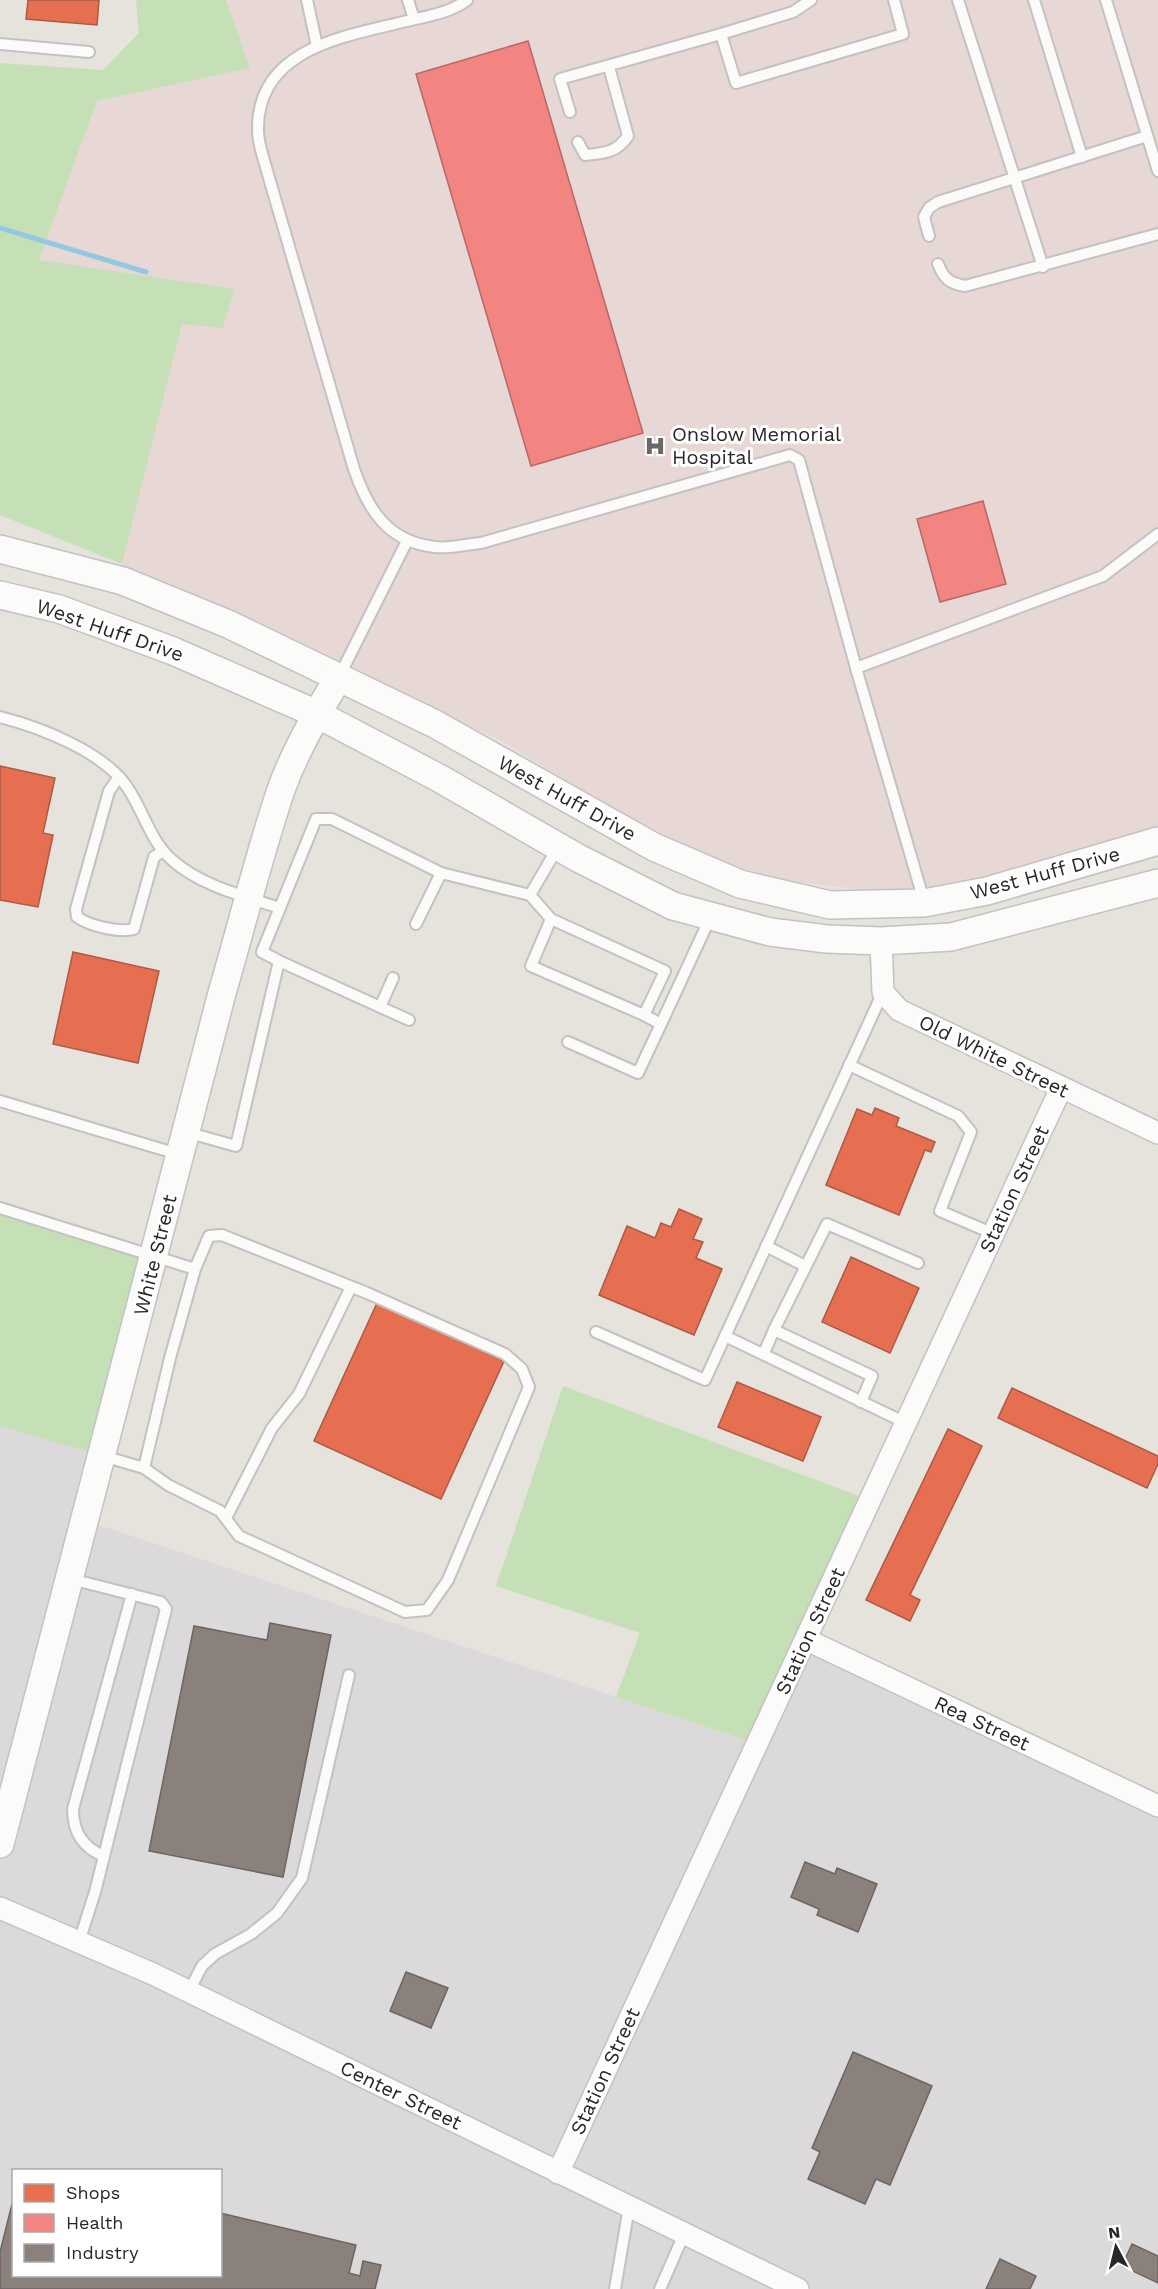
<svg xmlns="http://www.w3.org/2000/svg" width="1158" height="2289" viewBox="0 0 1158 2289" font-family="'Work Sans',sans-serif">
	<style>
		.industrial { fill: #dcd9db; fill-rule: evenodd }
		.medical { fill: #e7d8d5 }
		.green { fill: #c5dfb7 }
		.shops { fill: #e76f51; stroke: #ad5944; stroke-width: 1.5 }
		.health { fill: #f28482; stroke: #b56867; stroke-width: 1.5 }
		.industry { fill: #8a817c; stroke: #6c6662; stroke-width: 1.5 }
		.lines { fill: none; stroke-linecap: round; stroke-linejoin: round }
		.stream { stroke: #94c8e2; stroke-width: 5 }
		.service-casing { stroke: #c3c1c1; stroke-width: 14 }
		.minor-casing { stroke: #c3c1c1; stroke-width: 24 }
		.tertiary-casing { stroke: #c3c1c1; stroke-width: 30 }
		.service { stroke: #fbfbfa; stroke-width: 10 }
		.minor { stroke: #fbfbfa; stroke-width: 21 }
		.tertiary { stroke: #fbfbfa; stroke-width: 27 }
		.labels { text-anchor: middle; stroke-width: 6; stroke-linejoin: round; paint-order: stroke }
		.poi-label { font-size: 20px; fill: #272727; stroke: #fff; text-anchor: start }
		.street-label { font-size: 20px; fill: #272727; stroke: #fff }
	</style>
	<rect width="100%" height="100%" fill="#e6e2dc"/>
	<path class="industrial" d="M0,1204l154,52 -68,265 672,223 49,-104 351,166v483h-1158zM14,2170h206v106h-206z"/>
	<polygon class="medical" points="226,0 1158,0 1158,834 952,891 880,891 749,877 641,826 504,742 122,565 182,323 39,260 97,101 250,68"/>
	<g class="green">
		<polygon points="136,0 226,0 250,68 97,101 39,260 234,289 223,328 182,324 122,564 0,515 0,63 103,70 139,33"/>
		<polygon points="0,1209 154,1256 103,1456 0,1426"/>
		<polygon points="563,1386 870,1500 758,1744 616,1697 640,1633 496,1586"/>
	</g>
	<g class="shops">
		<polygon points="28,0 99,0 97,25 26,19"/>
		<polygon points="0,766 55,778 43,833 53,835 38,907 0,900"/>
		<polygon points="73,952 159,971 138,1063 53,1044"/>
		<polygon points="875,1108 899,1118 896,1126 935,1142 931,1152 925,1150 899,1215 826,1185 857,1109 872,1115"/>
		<polygon points="679,1209 702,1219 693,1239 703,1242 696,1258 722,1269 694,1335 599,1295 627,1226 655,1238 661,1223 671,1227"/>
		<polygon points="851,1257 919,1288 890,1353 822,1322"/>
		<polygon points="377,1303 504,1361 441,1499 314,1441"/>
		<polygon points="737,1382 821,1417 803,1461 718,1427"/>
		<polygon points="1012,1388 1158,1456 1158,1464 1147,1488 998,1418"/>
		<polygon points="948,1429 982,1446 910,1595 920,1600 910,1621 866,1600"/>
	</g>
	<g class="health">
		<polygon points="528,41 643,433 531,466 416,74"/>
		<polygon points="983,501 1006,584 940,602 917,519"/>
	</g>
	<g class="industry">
		<polygon points="270,1623 331,1635 283,1877 149,1851 194,1626 267,1640"/>
		<polygon points="805,1862 835,1874 837,1868 877,1884 858,1932 817,1915 819,1909 791,1897"/>
		<polygon points="406,1972 448,1988 431,2028 390,2011"/>
		<polygon points="853,2052 932,2086 890,2185 876,2179 865,2204 808,2179 820,2152 812,2148"/>
		<polygon points="13,2200 14,2276 220,2276 220,2213 356,2245 349,2273 360,2276 363,2261 381,2265 375,2289 0,2289 0,2252"/>
		<polygon points="1132,2244 1158,2256 1158,2283 1122,2266"/>
		<polygon points="1000,2259 1036,2276 1030,2289 986,2289"/>
	</g>
	<g class="lines">
		<polyline class="stream" points="0,228 146,272"/>
		<g class="service-casing">
			<g id="service">
				<polyline points="307,0 317,46"/>
				<polyline points="408,0 414,19"/>
				<path d="M467,0c-17,13 -40,16 -60,21 -61,15 -151,27 -149,110 0,13 6,28 9,40l87,298c14,41 34,73 81,78 15,2 32,-3 46,-4l309,-88 9,5 57,208 247,-92 55,-42"/>
				<polyline points="811,0 793,12 721,34 736,83 903,34 894,0"/>
				<polyline points="958,0 1043,267"/>
				<polyline points="1034,0 1082,157"/>
				<polyline points="1106,0 1158,171"/>
				<polyline points="0,44 89,52"/>
				<polyline points="570,112 560,79 721,34"/>
				<path d="M578,142l7,13c20,-2 31,-2 43,-19l-19,-69"/>
				<polyline points="929,236 924,217 929,208 938,202 1147,136"/>
				<path d="M938,264c6,15 11,19 27,22l193,-52"/>
				<polyline points="856,668 924,901"/>
				<polyline points="339,677 407,541"/>
				<path d="M0,717c40,10 107,36 129,73 15,23 22,52 43,70 29,26 72,36 108,48"/>
				<path d="M119,777l-10,14 -33,118 1,8c13,9 42,16 57,12l20,-72 9,-6"/>
				<polyline points="551,919 531,966 644,1015 665,971 551,919 530,895 558,847"/>
				<polyline points="416,924 441,873"/>
				<polyline points="279,961 409,1020"/>
				<polyline points="380,1007 393,978"/>
				<polyline points="644,1015 661,1024 711,916"/>
				<polyline points="568,1042 638,1073 661,1024"/>
				<polyline points="849,1065 958,1116 971,1132 940,1211 994,1234"/>
				<polyline points="0,1101 181,1155"/>
				<polyline points="186,1132 236,1146 279,961 262,952 316,819 332,819 441,873 530,895"/>
				<polyline points="0,1208 195,1269 170,1358 144,1468 168,1485 220,1511 239,1536 405,1612 427,1610 448,1580 529,1387 522,1369 505,1354 367,1293 222,1235 209,1236 195,1269"/>
				<polyline points="766,1246 805,1266"/>
				<polyline points="596,1332 705,1380 883,992"/>
				<polyline points="725,1336 906,1423"/>
				<polyline points="764,1353 774,1330"/>
				<polyline points="861,1402 872,1376 774,1330 827,1224 918,1263"/>
				<polyline points="103,1456 144,1468"/>
				<polyline points="226,1518 272,1428 299,1394 351,1287"/>
				<polyline points="71,1579 161,1602 166,1609 95,1892 79,1942"/>
				<path d="M104,1856c-21,-8 -31,-24 -31,-47l59,-215"/>
				<polyline points="189,1991 202,1966 215,1954 251,1934 277,1913 302,1878 349,1675"/>
				<polyline points="615,2289 629,2207"/>
				<polyline points="660,2289 684,2234"/>
			</g>
		</g>
		<g class="minor-casing">
			<g id="minor">
				<polyline points="881,941 883,992 899,1010 1158,1133"/>
				<polyline points="807,1640 1158,1806"/>
				<polyline points="0,1908 153,1974 798,2289"/>
				<polyline points="558,2173 1061,1088"/>
			</g>
		</g>
		<g class="tertiary-casing">
			<g id="tertiary">
				<polyline points="0,549 123,581 228,624 435,724 654,847 740,884 830,905 924,903 987,891 1158,841"/>
				<polyline points="0,595 59,609 173,651 317,714 439,778 578,858 673,906 770,932 827,939 881,941 951,937 1158,883"/>
				<path d="M0,1844l222,-851c20,-68 37,-139 60,-206 14,-38 36,-76 57,-110"/>
			</g>
		</g>
		<use href="#service" class="service"/>
		<use href="#minor" class="minor"/>
		<use href="#tertiary" class="tertiary"/>
	</g>
	<defs>
		<g id="hospital-bare" transform="scale(1.62)"><path d="M-5-5h3v3.5h4V-5h3V5h-3V1.5h-4V5h-3Z" fill="#6a6866" stroke="#fff" stroke-width="2.5" paint-order="stroke"/></g>
	</defs>
	<g fill-rule="evenodd">
		<use href="#hospital-bare" x="655" y="446"/>
	</g>
	<g class="labels">
		<g class="poi-label">
			<text x="672" y="441">Onslow Memorial<tspan x="672" dy="23">Hospital</tspan></text>
		</g>
		<g class="street-label">
			<text transform="translate(110 630) rotate(19)" y="7">West Huff Drive</text>
			<text transform="translate(567 798) rotate(29)" y="7">West Huff Drive</text>
			<text transform="translate(1045 873) rotate(-15)" y="7">West Huff Drive</text>
			<text transform="translate(994 1056) rotate(26)" y="7">Old White Street</text>
			<text transform="translate(1014 1189) rotate(-65)" y="7">Station Street</text>
			<text transform="translate(155 1255) rotate(-76)" y="7">White Street</text>
			<text transform="translate(810 1631) rotate(-65)" y="7">Station Street</text>
			<text transform="translate(982 1723) rotate(25)" y="7">Rea Street</text>
			<text transform="translate(605 2071) rotate(-65)" y="7">Station Street</text>
			<text transform="translate(401 2095) rotate(26)" y="7">Center Street</text>
		</g>
	</g>
	<rect x="12" y="2169" width="210" height="108" fill="#ffffff" stroke="#a9a9a9" stroke-width="1.5"/>
	<rect x="24" y="2184" width="30" height="18" fill="#e76f51" stroke="#a9a9a9" stroke-width="1.5"/>
	<text x="66" y="2199" font-size="18" fill="#272727">Shops</text>
	<rect x="24" y="2214" width="30" height="18" fill="#f28482" stroke="#a9a9a9" stroke-width="1.5"/>
	<text x="66" y="2229" font-size="18" fill="#272727">Health</text>
	<rect x="24" y="2244" width="30" height="18" fill="#8a817c" stroke="#a9a9a9" stroke-width="1.5"/>
	<text x="66" y="2259" font-size="18" fill="#272727">Industry</text>
	<g transform="translate(1116 2247) rotate(353)" stroke="#ffffff" stroke-width="4.5" paint-order="stroke">
	<path d="M0-4.5L10 22L0 15L-10 22Z" fill="#272727"/>
	<text y="-9" font-size="16" font-weight="bold" text-anchor="middle" fill="#272727">N</text>
	</g>
</svg>
